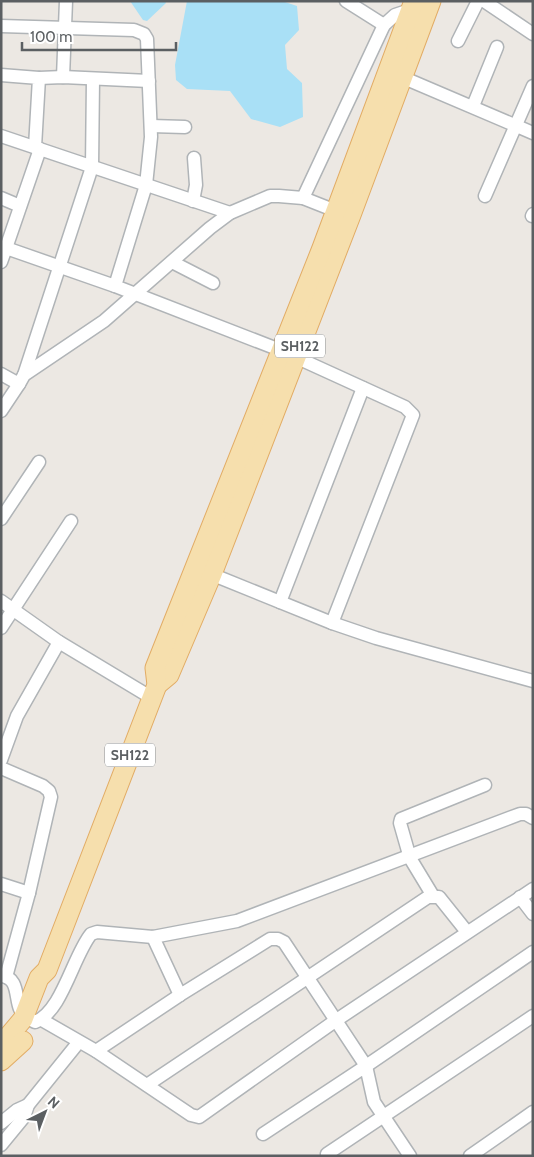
<svg xmlns="http://www.w3.org/2000/svg" width="534" height="1157" viewBox="0 0 534 1157" font-family="Cabin,sans-serif">
	<style>
		.water { fill: #a9e0f6 }
		.lines { fill: none; stroke-linecap: round; stroke-linejoin: round }
		.minor-casing { stroke: #b0b4b7; stroke-width: 15 }
		.primary-casing { stroke: #e2ac65; stroke-width: 21 }
		.minor { stroke: #fff; stroke-width: 12 }
		.primary { stroke: #f6dfad; stroke-width: 19 }
		.labels { text-anchor: middle; stroke-width: 4; stroke-linejoin: round; paint-order: stroke }
		.shield { fill: #fff; stroke: #8c8f91; stroke-width: 1 }
		.shield-label { font-size: 14px; font-weight: bold; fill: #5b5f62 }
	</style>
	<rect width="100%" height="100%" fill="#ece8e3"/>
	<g class="water">
		<polygon points="130,1 165,1 166,3 147,21 143,20"/>
		<polygon points="187,1 282,1 297,6 299,30 285,45 287,69 302,83 303,117 280,127 251,119 230,91 187,89 176,80 175,65"/>
	</g>
	<g class="lines">
		<g class="minor-casing">
			<g id="minor">
				<polyline points="346,1 384,25 395,15 410,10"/>
				<polyline points="484,1 533,34"/>
				<polyline points="1,26 134,30 144,34 147,39 151,137 146,185 115,286 280,350 405,407 413,415 332,623"/>
				<polyline points="458,41 478,1"/>
				<polyline points="1,75 39,78 35,147"/>
				<polyline points="397,75 533,133"/>
				<polyline points="63,77 66,1"/>
				<polyline points="39,78 63,77 149,81"/>
				<polyline points="473,106 497,47"/>
				<polyline points="151,126 185,127"/>
				<polyline points="1,136 230,213"/>
				<polyline points="40,149 6,248 115,286"/>
				<polyline points="485,196 533,86"/>
				<polyline points="1,198 20,206"/>
				<polyline points="303,198 384,25"/>
				<polyline points="193,201 196,185 194,158"/>
				<polyline points="532,216 533,214"/>
				<polyline points="1,247 6,248 1,262"/>
				<polyline points="172,262 213,283"/>
				<polyline points="1,374 19,384 24,375 104,321 210,228 230,213 270,196 279,196 303,198 341,213"/>
				<polyline points="24,375 92,167 93,79"/>
				<polyline points="1,411 19,384"/>
				<polyline points="1,519 39,462"/>
				<polyline points="206,572 332,623 376,638 533,681"/>
				<polyline points="1,601 59,642 152,698"/>
				<polyline points="280,602 363,388"/>
				<polyline points="1,628 71,521"/>
				<polyline points="1,760 17,716 59,642"/>
				<polyline points="1,768 43,786 49,791 51,797 29,893 6,977"/>
				<polyline points="1,884 29,893"/>
				<polyline points="433,896 410,858 400,823 401,819 485,785"/>
				<polyline points="520,897 533,914"/>
				<polyline points="153,937 180,995 270,939 278,939 284,942 366,1066 533,952"/>
				<path d="M1,976c18,1 14,22 19,33 3,7 9,10 15,13 27,-10 38,-66 56,-88l6,-2 56,5 84,-16 283,-107h6l7,4"/>
				<polyline points="42,1020 96,1051 191,1115 199,1117 335,1021 533,889"/>
				<polyline points="96,1051 180,995"/>
				<polyline points="147,1085 428,897 439,897 467,932"/>
				<polyline points="1,1123 17,1110 28,1105"/>
				<polyline points="263,1134 366,1066 374,1102 410,1156"/>
				<polyline points="1,1145 24,1117 28,1105 78,1043"/>
				<polyline points="327,1154 533,1016"/>
				<polyline points="470,1156 533,1112"/>
			</g>
		</g>
		<g class="primary-casing">
			<g id="primary">
				<polyline points="157,685 169,675 212,574 351,215 431,1"/>
				<polyline points="1,1045 23,1019 39,978 47,970 157,685 155,668 322,248 414,1"/>
				<polyline points="1,1061 23,1041"/>
			</g>
		</g>
		<use href="#minor" class="minor"/>
		<use href="#primary" class="primary"/>
	</g>
	<g class="labels">
		<g class="shield">
			<rect x="275" y="334.5" width="50" height="23" rx="4"/>
			<rect x="105" y="743.5" width="50" height="23" rx="4"/>
		</g>
		<g class="shield-label">
			<text x="300" y="351">SH122</text>
			<text x="130" y="760">SH122</text>
		</g>
	</g>
	<rect width="534" height="1157" fill="none" stroke="#5b5f62" stroke-width="5"/>
	<g transform="translate(45 1112) rotate(42)" stroke="#ffffff" stroke-width="4" paint-order="stroke">
	<path d="M0-4L9 19L0 12L-9 19Z" fill="#5b5f62"/>
	<text y="-8" font-size="14" font-weight="bold" text-anchor="middle" fill="#5b5f62">N</text>
	</g>
	<path d="M22 42v8h154v-8" fill="none" stroke="#5b5f62" stroke-width="2.5"/>
	<text x="30" y="42" font-size="15" fill="#5b5f62" stroke="#ffffff" stroke-width="4" paint-order="stroke">100 m</text>
</svg>
